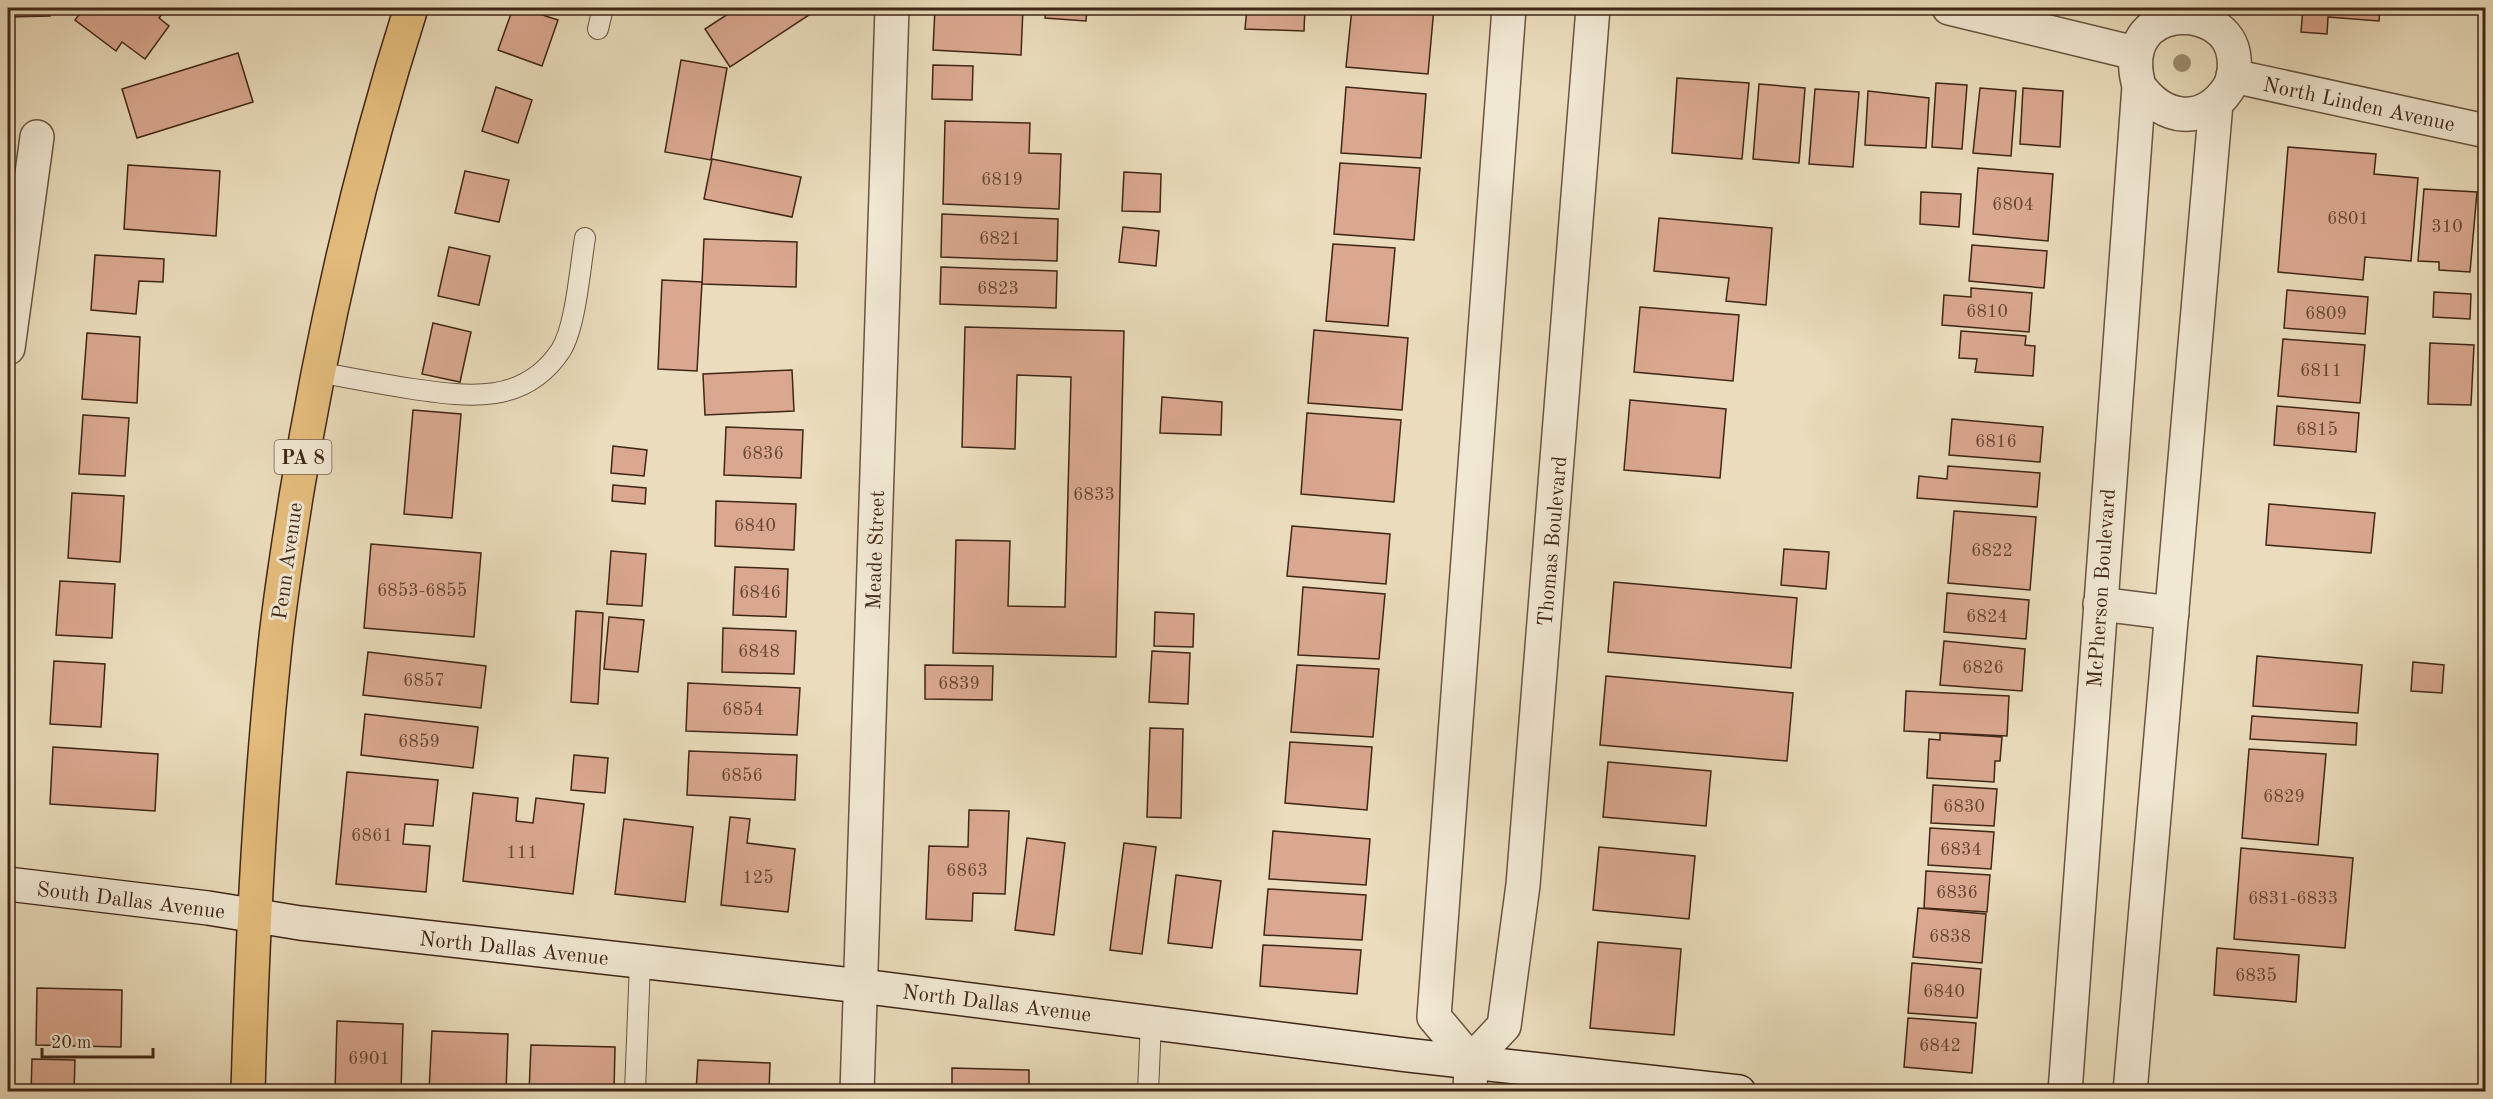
<svg xmlns="http://www.w3.org/2000/svg" width="2493" height="1099" viewBox="0 0 2493 1099" font-family="'Old Standard TT',serif">
	<style>
		.building { fill: #daa890; stroke: #402616; stroke-width: 1.5 }
		.lines { fill: none; stroke-linecap: round; stroke-linejoin: round }
		.lane-casing { stroke: #6a5440; stroke-width: 22 }
		.street-casing { stroke: #6a5440; stroke-width: 36 }
		.secondary-casing { stroke: #402616; stroke-width: 36 }
		.highway-casing { stroke: #402616; stroke-width: 36 }
		.lane { stroke: #f1e8d3; stroke-width: 20 }
		.street { stroke: #f1e8d3; stroke-width: 33 }
		.secondary { stroke: #f1e8d3; stroke-width: 33 }
		.highway { stroke: #e5be7e; stroke-width: 33 }
		.tree { fill: #9c8d72 }
		.labels { text-anchor: middle; stroke-width: 6; stroke-linejoin: round; paint-order: stroke }
		.number-label { font-size: 18px; fill: #664634 }
		.shield { fill: #f1e8d3; stroke: #75604f; stroke-width: 1.5 }
		.shield-label { font-size: 20px; font-weight: bold; fill: #402616 }
		.street-label { font-size: 21px; fill: #402616; stroke: #f1e8d3 }
	</style>
	<rect width="100%" height="100%" fill="#eadcbc"/>
	<filter id="stains"><feTurbulence type="fractalNoise" baseFrequency=".00333" numOctaves="4"/><feColorMatrix values="0 0 0 0 .2 0 0 0 0 .09 0 0 0 0 .02 0 0 0 .5 -.17"/></filter>
	<radialGradient id="worn" r=".72"><stop offset=".6" stop-color="#630" stop-opacity="0"/><stop offset="1" stop-color="#630" stop-opacity=".3"/></radialGradient>
	<g class="building">
		<polygon points="8,8 50,8 50,16 8,17"/>
		<polygon points="84,8 167,8 159,18 169,26 145,59 122,42 116,51 75,20"/>
		<polygon points="513,8 521,8 558,20 542,66 498,50"/>
		<polygon points="737,8 805,8 809,15 730,67 705,29"/>
		<polygon points="935,8 1023,8 1021,55 933,50"/>
		<polygon points="1046,8 1087,8 1086,21 1045,18"/>
		<polygon points="1247,8 1305,8 1304,31 1245,29"/>
		<polygon points="1352,8 1434,8 1428,74 1346,67"/>
		<polygon points="2303,8 2380,8 2379,21 2328,17 2327,34 2301,32"/>
		<polygon points="238,53 253,102 137,138 122,89"/>
		<polygon points="681,60 727,68 711,160 665,152"/>
		<polygon points="933,65 973,66 972,100 932,99"/>
		<polygon points="1677,78 1749,83 1742,159 1672,153"/>
		<polygon points="1936,83 1967,85 1962,149 1932,147"/>
		<polygon points="1759,84 1805,88 1799,163 1753,159"/>
		<polygon points="496,87 532,100 518,143 482,131"/>
		<polygon points="1346,87 1426,94 1421,158 1341,153"/>
		<polygon points="1980,88 2016,91 2011,156 1973,153"/>
		<polygon points="2023,88 2063,91 2060,147 2020,144"/>
		<polygon points="1815,89 1859,92 1853,167 1809,164"/>
		<polygon points="1868,91 1929,98 1926,148 1865,145"/>
		<polygon points="945,121 1030,123 1029,153 1061,154 1059,209 943,204"/>
		<polygon points="2288,147 2376,154 2374,174 2418,178 2411,261 2365,257 2363,280 2278,272"/>
		<polygon points="712,159 801,177 792,217 704,199"/>
		<polygon points="1340,163 1420,168 1414,240 1334,234"/>
		<polygon points="128,165 220,171 216,236 124,229"/>
		<polygon points="1978,168 2053,174 2048,241 1973,234"/>
		<polygon points="465,171 509,180 499,222 455,213"/>
		<polygon points="1124,172 1161,174 1160,212 1122,211"/>
		<polygon points="2424,189 2477,192 2470,272 2439,270 2439,262 2418,261"/>
		<polygon points="1921,192 1961,194 1959,227 1920,224"/>
		<polygon points="942,214 1058,219 1057,261 941,257"/>
		<polygon points="1659,218 1772,228 1766,305 1726,301 1729,278 1654,271"/>
		<polygon points="1123,227 1159,231 1156,266 1119,262"/>
		<polygon points="704,239 797,242 796,287 702,284"/>
		<polygon points="1333,244 1395,248 1388,326 1326,321"/>
		<polygon points="1972,245 2047,251 2044,288 1969,281"/>
		<polygon points="449,247 490,256 479,305 438,296"/>
		<polygon points="95,255 164,259 163,282 139,281 136,314 91,310"/>
		<polygon points="941,267 1057,271 1056,308 940,304"/>
		<polygon points="662,280 702,282 697,371 658,369"/>
		<polygon points="1971,288 2032,293 2029,332 1942,325 1944,295 1971,297"/>
		<polygon points="2287,290 2368,297 2365,334 2284,328"/>
		<polygon points="2434,292 2471,294 2470,319 2433,317"/>
		<polygon points="1640,307 1739,315 1733,381 1634,372"/>
		<polygon points="433,323 471,332 460,382 422,374"/>
		<polygon points="965,327 1124,331 1116,657 953,653 956,540 1010,541 1008,606 1065,607 1071,377 1017,375 1015,449 962,447"/>
		<polygon points="1314,330 1408,338 1402,410 1308,403"/>
		<polygon points="1961,331 2026,336 2025,345 2035,346 2033,376 1975,372 1977,359 1959,358"/>
		<polygon points="87,333 140,337 137,403 82,399"/>
		<polygon points="2283,339 2365,345 2360,403 2278,396"/>
		<polygon points="2430,343 2474,345 2471,405 2428,404"/>
		<polygon points="792,370 794,411 705,415 703,374"/>
		<polygon points="1162,397 1222,402 1221,435 1160,433"/>
		<polygon points="1630,400 1726,409 1720,478 1624,470"/>
		<polygon points="2277,406 2359,413 2356,452 2274,445"/>
		<polygon points="413,410 461,414 452,518 404,514"/>
		<polygon points="1307,413 1401,420 1394,502 1301,494"/>
		<polygon points="83,415 129,418 125,476 79,474"/>
		<polygon points="1952,419 2043,427 2040,462 1949,455"/>
		<polygon points="726,427 803,430 801,478 724,475"/>
		<polygon points="613,446 647,450 644,476 611,473"/>
		<polygon points="1948,466 2040,473 2037,507 1917,498 1919,476 1947,479"/>
		<polygon points="613,485 646,488 645,504 612,501"/>
		<polygon points="72,493 124,496 120,562 68,558"/>
		<polygon points="716,501 796,504 794,550 715,546"/>
		<polygon points="2269,504 2375,513 2371,553 2266,545"/>
		<polygon points="1954,511 2036,517 2030,590 1948,583"/>
		<polygon points="1292,526 1390,534 1386,584 1287,576"/>
		<polygon points="371,544 481,553 474,637 364,628"/>
		<polygon points="1784,549 1829,552 1826,589 1781,585"/>
		<polygon points="611,551 646,554 642,606 607,604"/>
		<polygon points="735,567 788,569 786,617 733,615"/>
		<polygon points="60,581 115,584 112,638 56,635"/>
		<polygon points="1614,582 1797,598 1791,668 1608,652"/>
		<polygon points="1303,587 1385,594 1379,659 1298,655"/>
		<polygon points="1947,593 2029,600 2026,639 1944,632"/>
		<polygon points="576,611 603,613 598,704 571,702"/>
		<polygon points="1155,612 1194,614 1193,647 1154,646"/>
		<polygon points="609,617 644,620 638,672 604,669"/>
		<polygon points="723,628 796,631 794,674 722,672"/>
		<polygon points="1944,641 2025,649 2022,691 1940,685"/>
		<polygon points="1152,651 1190,653 1188,704 1149,702"/>
		<polygon points="368,652 486,666 481,708 363,695"/>
		<polygon points="2257,656 2362,665 2358,713 2253,706"/>
		<polygon points="54,661 105,664 101,727 50,724"/>
		<polygon points="2413,662 2444,665 2442,693 2411,691"/>
		<polygon points="925,665 993,666 992,700 925,699"/>
		<polygon points="1297,665 1379,669 1373,737 1291,732"/>
		<polygon points="1606,676 1793,693 1787,761 1600,745"/>
		<polygon points="688,683 800,688 797,735 686,731"/>
		<polygon points="1906,691 2009,696 2007,736 1904,731"/>
		<polygon points="365,714 478,727 473,768 361,755"/>
		<polygon points="2252,716 2357,723 2356,745 2250,739"/>
		<polygon points="1150,728 1183,729 1181,818 1147,817"/>
		<polygon points="1940,733 2002,737 2000,761 1995,761 1994,782 1927,778 1929,739 1940,740"/>
		<polygon points="1290,742 1372,747 1367,810 1285,803"/>
		<polygon points="53,747 158,754 155,811 50,804"/>
		<polygon points="2249,749 2326,754 2318,845 2242,838"/>
		<polygon points="689,751 797,755 795,800 687,795"/>
		<polygon points="574,755 608,758 605,793 571,790"/>
		<polygon points="1608,762 1711,771 1706,826 1603,817"/>
		<polygon points="347,772 438,780 433,826 405,824 403,844 430,846 426,892 336,884"/>
		<polygon points="1933,785 1997,789 1994,826 1931,823"/>
		<polygon points="473,793 518,798 516,821 533,823 536,798 584,804 573,894 463,881"/>
		<polygon points="969,810 1009,811 1005,894 973,893 972,921 926,919 929,846 968,847"/>
		<polygon points="730,817 750,819 747,843 795,849 788,912 721,905"/>
		<polygon points="624,819 693,827 685,902 615,894"/>
		<polygon points="1930,828 1994,832 1991,869 1928,865"/>
		<polygon points="1273,831 1370,839 1366,885 1269,879"/>
		<polygon points="1027,838 1065,843 1054,935 1015,930"/>
		<polygon points="1124,843 1156,847 1142,954 1110,950"/>
		<polygon points="1599,847 1695,856 1689,919 1593,910"/>
		<polygon points="2241,848 2353,858 2345,948 2234,939"/>
		<polygon points="1926,871 1990,875 1987,912 1924,908"/>
		<polygon points="1176,875 1221,881 1212,948 1168,943"/>
		<polygon points="1268,889 1366,895 1362,940 1264,935"/>
		<polygon points="1918,908 1986,914 1982,963 1913,957"/>
		<polygon points="1598,942 1681,949 1674,1035 1590,1028"/>
		<polygon points="1263,945 1361,950 1357,994 1260,986"/>
		<polygon points="2217,948 2299,955 2296,1002 2214,995"/>
		<polygon points="1912,963 1981,969 1977,1018 1908,1013"/>
		<polygon points="37,988 122,990 121,1047 36,1045"/>
		<polygon points="1908,1018 1976,1023 1972,1073 1904,1067"/>
		<polygon points="337,1021 403,1024 401,1092 335,1092"/>
		<polygon points="432,1031 508,1034 506,1092 429,1091"/>
		<polygon points="531,1045 615,1047 614,1092 529,1092"/>
		<polygon points="32,1059 75,1060 74,1092 31,1092"/>
		<polygon points="698,1060 770,1063 769,1092 696,1092"/>
		<polygon points="952,1068 1029,1070 1029,1092 952,1092"/>
	</g>
	<g class="lines">
		<g class="lane-casing">
			<g id="lane">
				<polyline points="598,29 603,8"/>
				<path d="M318,372c31,6 63,12 95,17 56,8 112,16 148,-39 15,-24 19,-83 24,-112"/>
				<polyline points="635,1092 640,962"/>
				<polyline points="1148,1092 1151,1022"/>
			</g>
		</g>
		<g class="street-casing">
			<g id="street">
				<polyline points="1949,8 2135,53"/>
				<polyline points="2233,76 2486,131"/>
				<polyline points="8,348 37,137"/>
				<polyline points="2100,604 2172,613"/>
				<polyline points="1471,1061 1434,1017 1509,8"/>
				<polyline points="857,1092 892,8"/>
				<polyline points="1470,1092 1471,1061 1504,1026 1523,885 1593,8"/>
				<path d="M2065,1092l74,-1006c-24,-86 90,-86 95,-28 1,10 0,22 -6,31 -25,37 -65,31 -89,-3"/>
				<polyline points="2130,1092 2216,103"/>
			</g>
		</g>
		<g class="secondary-casing">
			<polyline id="secondary" points="8,884 208,908 300,923 861,986 1407,1055 1739,1092"/>
		</g>
		<g class="highway-casing">
			<path id="highway" d="M248,1092c4,-146 11,-292 26,-436 5,-53 14,-107 22,-159 27,-166 64,-329 115,-489"/>
		</g>
		<use href="#lane" class="lane"/>
		<use href="#street" class="street"/>
		<use href="#secondary" class="secondary"/>
		<use href="#highway" class="highway"/>
	</g>
	<circle class="tree" cx="2182" cy="63" r="9"/>
	<g class="labels">
		<g class="number-label">
			<text x="1002" y="185">6819</text>
			<text x="2013" y="210">6804</text>
			<text x="2348" y="224">6801</text>
			<text x="2447" y="232">310</text>
			<text x="1000" y="244">6821</text>
			<text x="998" y="294">6823</text>
			<text x="1987" y="317">6810</text>
			<text x="2326" y="319">6809</text>
			<text x="2321" y="376">6811</text>
			<text x="2317" y="435">6815</text>
			<text x="1996" y="447">6816</text>
			<text x="763" y="459">6836</text>
			<text x="1094" y="500">6833</text>
			<text x="755" y="531">6840</text>
			<text x="1992" y="556">6822</text>
			<text x="422" y="596">6853-6855</text>
			<text x="760" y="598">6846</text>
			<text x="1987" y="622">6824</text>
			<text x="759" y="657">6848</text>
			<text x="1983" y="673">6826</text>
			<text x="424" y="686">6857</text>
			<text x="959" y="689">6839</text>
			<text x="743" y="715">6854</text>
			<text x="419" y="747">6859</text>
			<text x="742" y="781">6856</text>
			<text x="2284" y="802">6829</text>
			<text x="1964" y="812">6830</text>
			<text x="372" y="841">6861</text>
			<text x="1961" y="855">6834</text>
			<text x="522" y="858">111</text>
			<text x="967" y="876">6863</text>
			<text x="758" y="883">125</text>
			<text x="1957" y="898">6836</text>
			<text x="2293" y="904">6831-6833</text>
			<text x="1950" y="942">6838</text>
			<text x="2256" y="981">6835</text>
			<text x="1944" y="997">6840</text>
			<text x="1940" y="1051">6842</text>
			<text x="369" y="1064">6901</text>
		</g>
		<rect class="shield" x="274.5" y="440" width="57" height="34" rx="4.5"/>
		<g class="shield-label">
			<text x="303" y="464">PA 8</text>
		</g>
		<g class="street-label">
			<text transform="translate(2359 104) rotate(12)" y="7">North Linden Avenue</text>
			<text transform="translate(1552 541) rotate(-85)" y="7">Thomas Boulevard</text>
			<text transform="translate(875 550) rotate(-88)" y="7">Meade Street</text>
			<text transform="translate(287 561) rotate(-82)" y="7">Penn Avenue</text>
			<text transform="translate(2101 588) rotate(-86)" y="7">McPherson Boulevard</text>
			<text transform="translate(131 900) rotate(7)" y="7">South Dallas Avenue</text>
			<text transform="translate(514 948) rotate(6)" y="7">North Dallas Avenue</text>
			<text transform="translate(997 1003) rotate(7)" y="7">North Dallas Avenue</text>
		</g>
	</g>
	<rect width="2493" height="1099" fill="none" stroke="#eadcbc" stroke-width="30"/>
	<rect x="9" y="9" width="2475" height="1081" fill="none" stroke="#402616" stroke-width="3"/>
	<rect x="15" y="15" width="2463" height="1069" fill="none" stroke="#402616" stroke-width="1.5"/>
	<path d="M42 1048v9h111v-9" fill="none" stroke="#402616" stroke-width="3"/>
	<text x="51" y="1048" font-size="18" fill="#402616" stroke="#f1e8d3" stroke-width="4.5" paint-order="stroke">20 m</text>
	<rect width="100%" height="100%" filter="url(#stains)"/>
	<rect width="100%" height="100%" fill="url(#worn)"/>
</svg>
